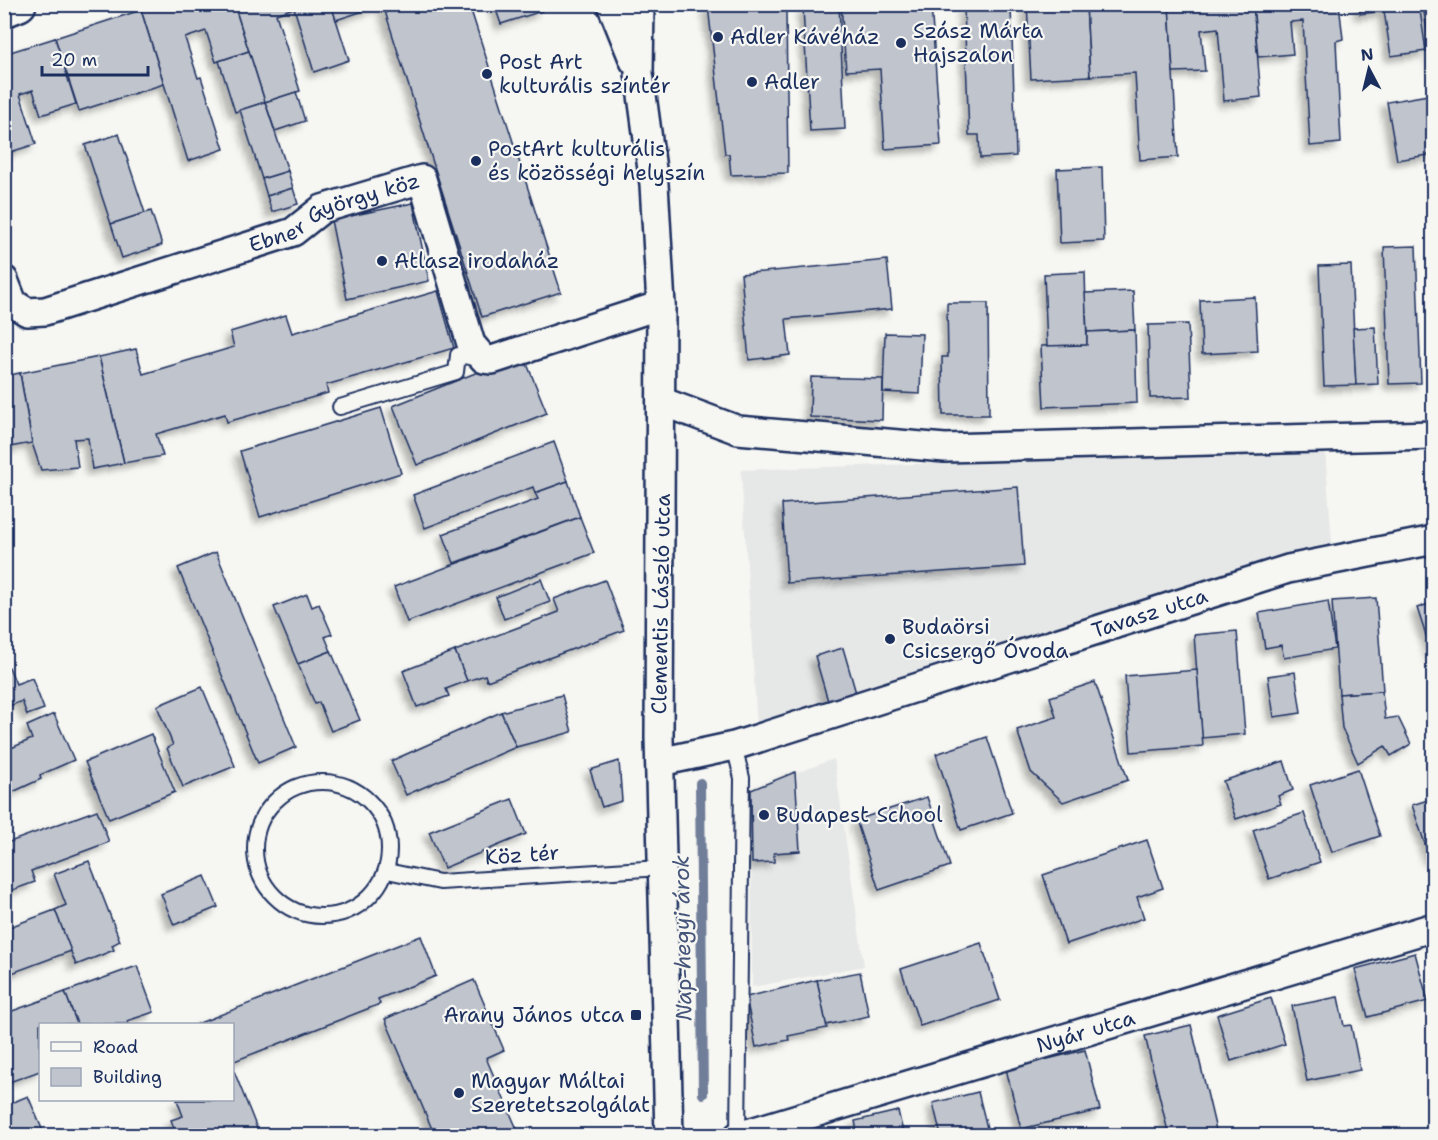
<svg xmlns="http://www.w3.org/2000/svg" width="1438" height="1140" viewBox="0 0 1438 1140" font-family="'Shantell Sans',sans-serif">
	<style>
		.built { fill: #e6e7e7 }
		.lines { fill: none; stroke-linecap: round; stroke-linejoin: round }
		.stream { stroke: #717e99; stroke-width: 10 }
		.building { fill: #c0c4cd; stroke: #1b2f5e; stroke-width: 1.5; filter: url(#shadow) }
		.service-casing { stroke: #1b2f5e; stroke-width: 18 }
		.minor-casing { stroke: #1b2f5e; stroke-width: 32 }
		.primary-casing { stroke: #1b2f5e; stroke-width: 38 }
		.service { stroke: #f6f6f2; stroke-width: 14 }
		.minor { stroke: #f6f6f2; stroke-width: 27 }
		.primary { stroke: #f6f6f2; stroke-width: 33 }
		.poi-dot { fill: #1b2f5e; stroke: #f6f6f2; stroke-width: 2 }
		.labels { text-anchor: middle; stroke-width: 4.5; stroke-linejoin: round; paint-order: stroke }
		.poi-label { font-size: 21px; fill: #1b2f5e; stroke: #f6f6f2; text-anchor: start }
		.street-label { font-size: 21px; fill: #1b2f5e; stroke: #f6f6f2 }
		.water-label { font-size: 22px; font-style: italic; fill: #46567b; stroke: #f6f6f2 }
	</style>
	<defs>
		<filter id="shadow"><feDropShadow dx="-5.5" dy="5.5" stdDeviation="3" flood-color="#0004"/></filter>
	</defs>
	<rect width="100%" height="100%" fill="#f6f6f2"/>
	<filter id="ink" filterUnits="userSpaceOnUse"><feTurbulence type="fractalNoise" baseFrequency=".0167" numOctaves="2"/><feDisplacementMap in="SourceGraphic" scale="12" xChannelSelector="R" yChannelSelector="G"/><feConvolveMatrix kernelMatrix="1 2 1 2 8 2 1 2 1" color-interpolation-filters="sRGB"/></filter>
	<g filter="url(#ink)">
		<g class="built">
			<polygon points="1325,450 1332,543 1300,550 757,727 741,470"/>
			<polygon points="834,759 864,966 752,987 751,790"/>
		</g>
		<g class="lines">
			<polyline class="stream" points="700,783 703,1094"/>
		</g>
		<g class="building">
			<polygon points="160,4 234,4 249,51 216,62 206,31 185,38 198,78 201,77 224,149 188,161 141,10"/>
			<polygon points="234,4 331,4 349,60 314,72 294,8 276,14 300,91 265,102"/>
			<polygon points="331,4 385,4 336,20"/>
			<polygon points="469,4 561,292 482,317 383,5"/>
			<polygon points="494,4 540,4 542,11 501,24"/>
			<polygon points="841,4 931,4 941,145 885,149 880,69 846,71"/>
			<polygon points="1027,4 1086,4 1090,76 1031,79"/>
			<polygon points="1086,4 1169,4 1178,157 1140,160 1135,73 1090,76"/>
			<polygon points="1169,4 1253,4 1261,97 1224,101 1218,28 1201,30 1205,71 1173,72"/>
			<polygon points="1253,4 1339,4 1343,39 1336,41 1341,143 1310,146 1303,21 1290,22 1293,54 1258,57"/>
			<polygon points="1359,4 1419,4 1426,51 1391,56 1384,11 1360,14"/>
			<polygon points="839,5 845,129 810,131 803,8"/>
			<polygon points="1434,5 1434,68 1423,7"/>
			<polygon points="708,6 786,10 788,173 731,175 729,154 725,154"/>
			<polygon points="1011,7 1016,156 980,158 979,135 969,135 964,8"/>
			<polygon points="141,10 164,84 79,111 55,38"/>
			<polygon points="55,38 76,104 41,115 33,90 20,94 36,144 4,154 4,54"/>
			<polygon points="249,51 265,102 235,112 219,61"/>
			<polygon points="296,92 305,121 275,131 265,102"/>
			<polygon points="1434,94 1434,154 1397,160 1387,102"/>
			<polygon points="265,102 288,171 262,179 240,110"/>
			<polygon points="119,134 145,213 111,224 85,145"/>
			<polygon points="1102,167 1104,241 1060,243 1057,169"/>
			<polygon points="288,171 293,188 267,196 262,179"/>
			<polygon points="293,188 298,204 272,212 267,196"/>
			<polygon points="413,203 429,281 347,299 331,220"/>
			<polygon points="151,211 162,245 122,258 111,224"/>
			<polygon points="1416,246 1421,383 1389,384 1384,247"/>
			<polygon points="887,260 892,309 786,319 790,355 749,360 741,274"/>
			<polygon points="1351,265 1356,385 1324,386 1319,266"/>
			<polygon points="1085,272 1087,345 1047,346 1044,274"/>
			<polygon points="438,291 454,348 326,385 328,393 227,422 225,414 156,434 163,456 124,463 99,357 136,349 143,374 234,347 230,332 286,315 292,333"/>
			<polygon points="1133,291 1135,330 1087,332 1085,293"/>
			<polygon points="1255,297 1258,351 1202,354 1200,300"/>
			<polygon points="947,303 988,303 989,415 943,415 942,357 948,357"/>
			<polygon points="1188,324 1191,397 1150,398 1148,325"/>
			<polygon points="1375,327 1378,384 1356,385 1353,328"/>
			<polygon points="1135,330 1137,403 1044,407 1041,346 1087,345 1087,332"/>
			<polygon points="885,333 922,334 920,394 883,392"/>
			<polygon points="523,354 547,413 417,465 393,406"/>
			<polygon points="99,357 124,463 92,469 88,438 74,439 78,467 41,470 32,443 20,373"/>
			<polygon points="20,373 32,443 4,448 4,376"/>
			<polygon points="811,377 883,379 882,420 810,417"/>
			<polygon points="381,408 401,473 260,517 240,451"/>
			<polygon points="554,442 568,481 535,493 533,487 425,528 413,495"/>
			<polygon points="568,481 580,517 454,563 443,534 538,499 535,493"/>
			<polygon points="1018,487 1024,566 787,583 782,504"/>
			<polygon points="580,517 594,553 407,622 394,587"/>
			<polygon points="216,552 296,747 258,763 178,568"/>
			<polygon points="541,579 550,602 504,619 496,597"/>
			<polygon points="605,580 624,630 487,681 485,675 467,681 455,651 559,612 554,599"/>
			<polygon points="307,594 312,607 319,604 332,634 325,637 331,651 298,664 274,607"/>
			<polygon points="1376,598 1383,691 1339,694 1332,601"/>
			<polygon points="1328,601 1335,649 1284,658 1281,645 1265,648 1259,613"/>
			<polygon points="1434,602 1434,660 1417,608"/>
			<polygon points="1237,631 1245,734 1202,738 1194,635"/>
			<polygon points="843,648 856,693 828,701 815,656"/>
			<polygon points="331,651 360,720 331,731 319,702 315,704 298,664"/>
			<polygon points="455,651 467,681 446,689 449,696 417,707 403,671"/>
			<polygon points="9,667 16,684 32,678 44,709 27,715 22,701 4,708 4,668"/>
			<polygon points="1197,670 1203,746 1131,752 1125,676"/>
			<polygon points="1295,672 1301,713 1274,717 1268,676"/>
			<polygon points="1095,682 1128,780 1063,802 1031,772 1017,730 1056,717 1050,697"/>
			<polygon points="202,687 235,766 183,787 167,748 173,745 157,706"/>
			<polygon points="1382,691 1385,719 1398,717 1411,744 1391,756 1385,746 1358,763 1342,728 1339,694"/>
			<polygon points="562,695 572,732 516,747 501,712"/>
			<polygon points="501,712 516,747 406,795 391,761"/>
			<polygon points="54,714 74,760 40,775 41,779 4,796 4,751 32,739 27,726"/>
			<polygon points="151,734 175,792 109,819 85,762"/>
			<polygon points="987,737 1012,813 961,830 936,754"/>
			<polygon points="619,761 622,801 602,807 590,770"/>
			<polygon points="1284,761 1293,790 1278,796 1281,804 1236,819 1223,781"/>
			<polygon points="1358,769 1380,836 1332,852 1310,785"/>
			<polygon points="795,772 800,851 774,853 774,862 752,863 751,790"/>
			<polygon points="927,797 950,866 879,890 856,820"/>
			<polygon points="1434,798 1434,858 1430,859 1412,805"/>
			<polygon points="512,799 526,834 444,868 429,832"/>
			<polygon points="97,810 109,842 31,871 35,882 4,893 4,844"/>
			<polygon points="1304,813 1320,862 1269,879 1253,830"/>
			<polygon points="1147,840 1163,888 1137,897 1144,918 1066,944 1043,875"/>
			<polygon points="89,861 120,941 112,945 114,950 76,965 55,910 66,905 54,874"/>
			<polygon points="205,876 218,907 174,925 161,894"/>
			<polygon points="55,910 71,951 4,976 4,929"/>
			<polygon points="421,936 436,976 378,999 380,1004 232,1062 232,1024 197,1024"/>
			<polygon points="981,943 1000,1000 920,1026 901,969"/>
			<polygon points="1415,953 1428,1001 1368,1017 1355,969"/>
			<polygon points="137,966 154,1012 127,1021 129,1024 77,1024 65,992"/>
			<polygon points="860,972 869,1016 826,1025 817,980"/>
			<polygon points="474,980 504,1050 486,1058 517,1129 501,1136 435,1136 385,1019"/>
			<polygon points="817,980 827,1028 788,1036 789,1040 756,1047 746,997"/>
			<polygon points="65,992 77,1024 40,1024 40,1071 4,1084 4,1014"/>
			<polygon points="1338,997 1344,1026 1351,1025 1360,1070 1307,1081 1292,1006"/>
			<polygon points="1271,998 1285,1044 1231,1061 1217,1015"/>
			<polygon points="1191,1025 1216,1130 1190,1136 1169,1136 1145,1036"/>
			<polygon points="1085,1050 1100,1110 1021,1129 1006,1069"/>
			<polygon points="232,1066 260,1136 177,1136 171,1120 183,1116 177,1100 232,1100"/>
			<polygon points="978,1092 989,1136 941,1136 933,1103"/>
			<polygon points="28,1096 45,1136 4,1136 4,1106"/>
			<polygon points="898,1111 904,1136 858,1136 855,1121"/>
			<polygon points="830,1130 832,1136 813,1136"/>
		</g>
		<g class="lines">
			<g class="service-casing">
				<g id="service">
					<polyline points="340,407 456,372 458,355 481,359"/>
					<polyline points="734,746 742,778 738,1136"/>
					<circle cx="322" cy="849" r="67"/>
					<polyline points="387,871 440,882 661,868"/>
				</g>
			</g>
			<g class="minor-casing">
				<g id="minor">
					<polyline points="611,4 634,61"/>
					<polyline points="640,4 639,73 654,184 661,305 659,738 669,1136"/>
					<path id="s1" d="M4,280l9,23 14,9 18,-1 248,-79 29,-23 100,-30 49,165 13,15 8,1 169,-55"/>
					<polyline points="663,402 738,430 945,448 1434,435"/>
					<path id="s2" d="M660,762l74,-16 554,-177 146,-29"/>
					<path id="s3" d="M738,1136l696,-209"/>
				</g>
			</g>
			<g class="primary-casing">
				<polyline id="primary" points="4,10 19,4"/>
			</g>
			<use href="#service" class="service"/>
			<use href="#minor" class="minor"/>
			<use href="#primary" class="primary"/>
		</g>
	</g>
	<g class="poi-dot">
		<circle cx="718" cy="37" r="6"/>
		<circle cx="901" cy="43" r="6"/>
		<circle cx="487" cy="74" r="6"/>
		<circle cx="752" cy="82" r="6"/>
		<circle cx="476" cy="161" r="6"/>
		<circle cx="382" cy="261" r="6"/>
		<circle cx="890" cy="639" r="6"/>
		<circle cx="764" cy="815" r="6"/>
		<rect x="630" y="1009" width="12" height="12" rx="3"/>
		<circle cx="459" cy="1093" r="6"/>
	</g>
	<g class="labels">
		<g class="poi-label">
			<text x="913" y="38">Szász Márta<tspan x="913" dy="24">Hajszalon</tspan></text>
			<text x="730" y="44">Adler Kávéház</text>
			<text x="499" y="69">Post Art<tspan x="499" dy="24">kulturális színtér</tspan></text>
			<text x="764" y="89">Adler</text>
			<text x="488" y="156">PostArt kulturális<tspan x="488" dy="24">és közösségi helyszín</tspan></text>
			<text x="394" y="268">Atlasz irodaház</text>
			<text x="902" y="634">Budaörsi<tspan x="902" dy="24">Csicsergő Óvoda</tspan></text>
			<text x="776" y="822">Budapest School</text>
			<text x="624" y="1022" text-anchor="end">Arany János utca</text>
			<text x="471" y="1088">Magyar Máltai<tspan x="471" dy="24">Szeretetszolgálat</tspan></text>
		</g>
		<g class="street-label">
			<text dy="7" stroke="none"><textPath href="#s1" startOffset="366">Ebner György köz</textPath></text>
			<text transform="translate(661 604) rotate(-89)" y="7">Clementis László utca</text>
			<text dy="7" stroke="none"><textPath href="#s2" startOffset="512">Tavasz utca</textPath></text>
			<text transform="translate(522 855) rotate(-4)" y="7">Köz tér</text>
			<text dy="7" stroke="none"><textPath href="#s3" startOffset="363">Nyár utca</textPath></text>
		</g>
		<g class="water-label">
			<text transform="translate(682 938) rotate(-91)" y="8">Nap-hegyi árok</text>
		</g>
	</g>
	<rect width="1438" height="1140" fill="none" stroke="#f6f6f2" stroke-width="24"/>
	<rect x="12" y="12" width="1414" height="1116" fill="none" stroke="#1b2f5e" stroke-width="2" filter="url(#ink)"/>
	<rect x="39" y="1023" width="195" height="78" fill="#f6f6f2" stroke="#9ea6b7" stroke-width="1.5"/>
	<rect x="51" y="1042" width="30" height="9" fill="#f6f6f2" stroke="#9ea6b7" stroke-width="1.5"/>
	<text x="93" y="1053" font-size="18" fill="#1b2f5e">Road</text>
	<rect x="51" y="1068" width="30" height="18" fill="#c0c4cd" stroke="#9ea6b7" stroke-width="1.5"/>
	<text x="93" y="1083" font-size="18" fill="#1b2f5e">Building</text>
	<g transform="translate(1369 69) rotate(353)" stroke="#f6f6f2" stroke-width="4.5" paint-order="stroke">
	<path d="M0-4.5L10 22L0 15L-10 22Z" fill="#1b2f5e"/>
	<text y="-9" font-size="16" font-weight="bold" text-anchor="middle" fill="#1b2f5e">N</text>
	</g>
	<path d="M42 66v9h106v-9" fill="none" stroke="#1b2f5e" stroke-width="3"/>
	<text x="51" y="66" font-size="18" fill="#1b2f5e" stroke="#f6f6f2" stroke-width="4.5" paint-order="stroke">20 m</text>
</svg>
